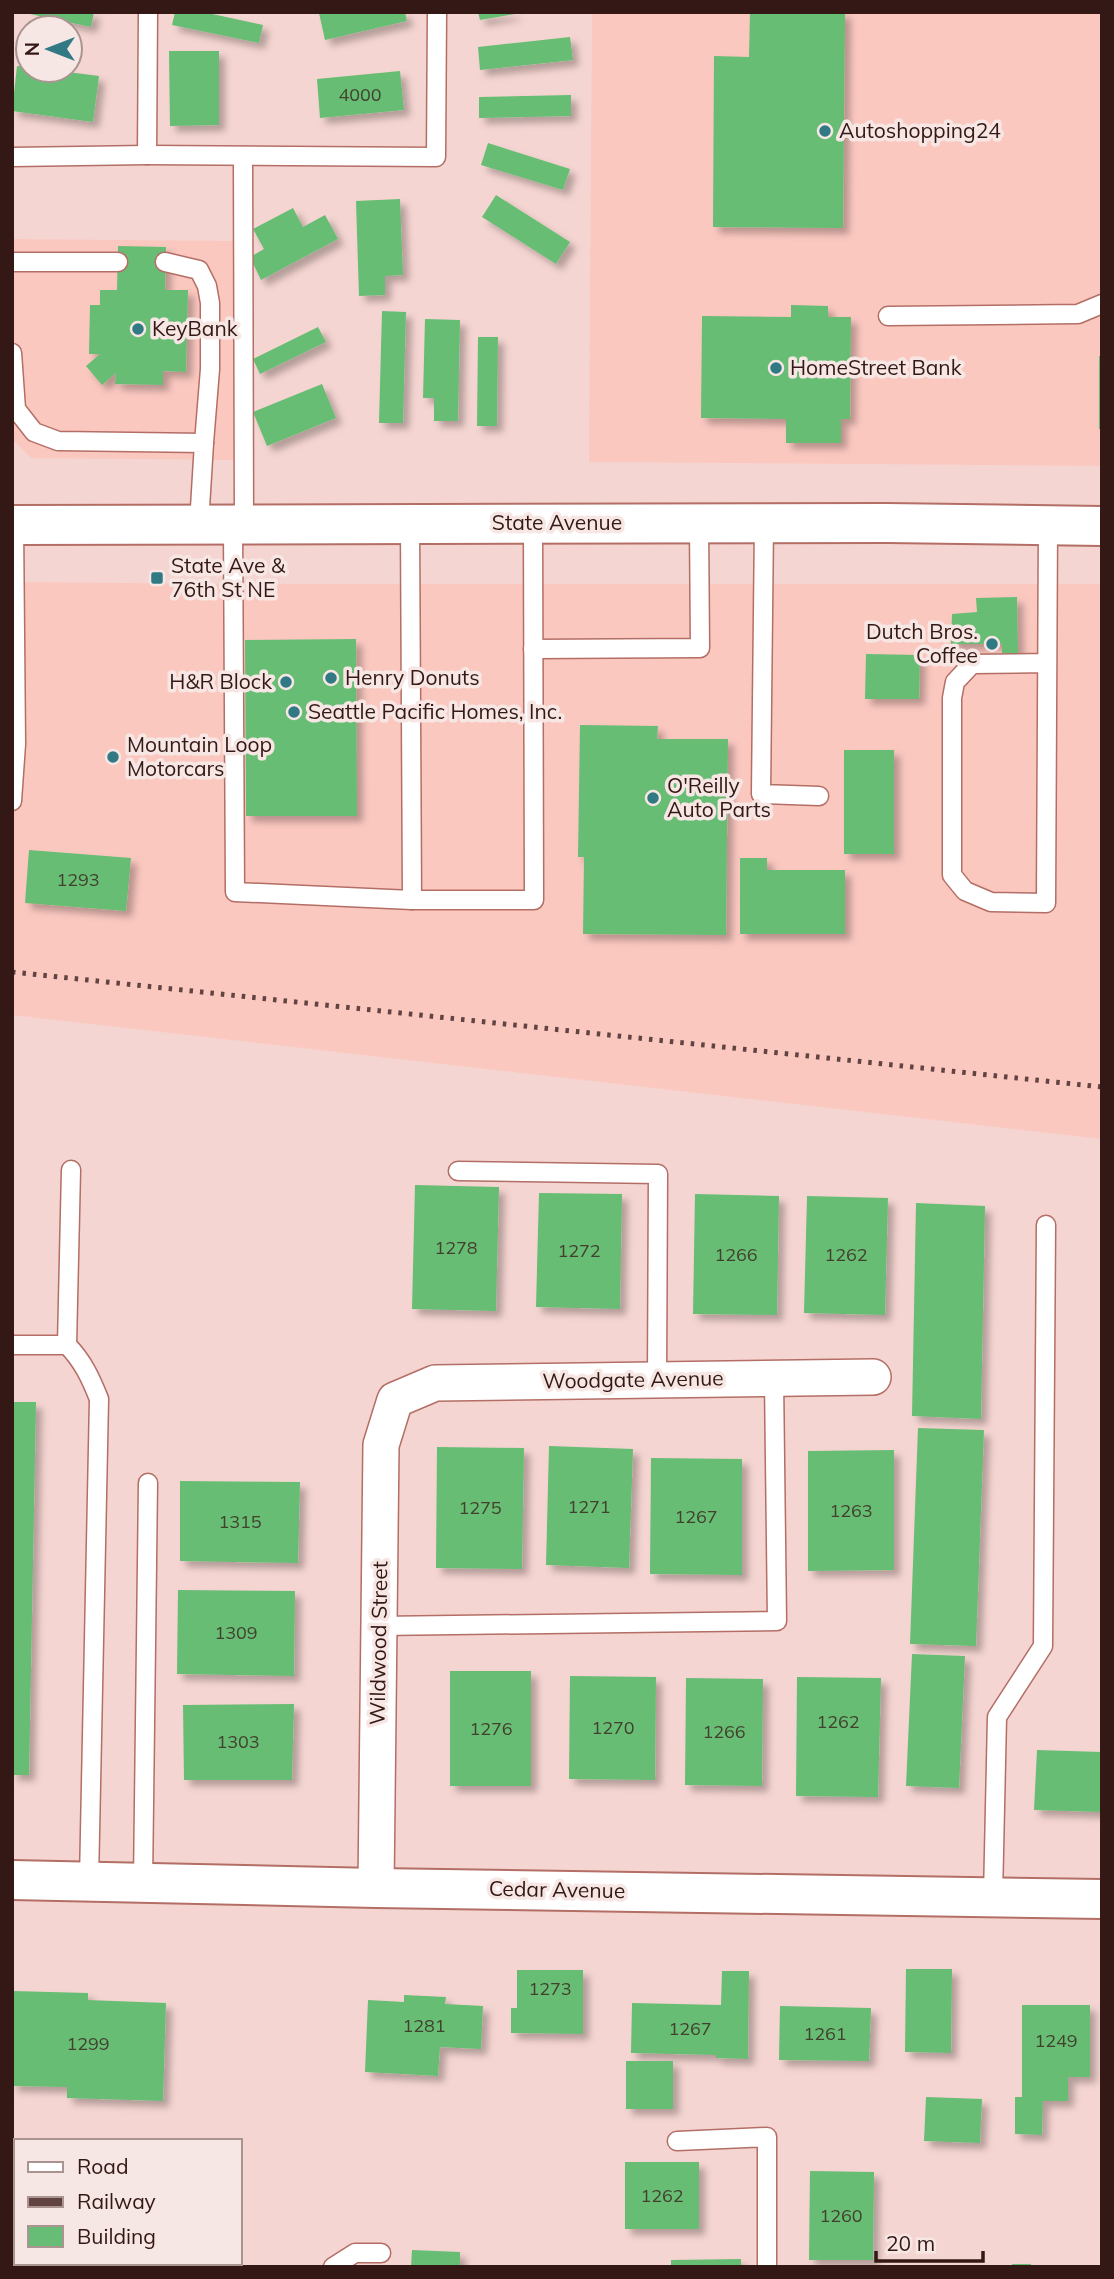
<svg xmlns="http://www.w3.org/2000/svg" width="1114" height="2279" viewBox="0 0 1114 2279" font-family="Mulish,sans-serif">
	<style>
		.built { fill: #fbc8c0 }
		.building { fill: #67bd75; filter: url(#shadow) }
		.lines { fill: none; stroke-linecap: round; stroke-linejoin: round }
		.lane-casing { stroke: #b36e65; stroke-width: 21 }
		.street-casing { stroke: #b36e65; stroke-width: 38 }
		.secondary-casing { stroke: #b36e65; stroke-width: 42 }
		.primary-casing { stroke: #b36e65; stroke-width: 42 }
		.lane { stroke: #fff; stroke-width: 18 }
		.street { stroke: #fff; stroke-width: 35 }
		.secondary { stroke: #fff; stroke-width: 38 }
		.primary { stroke: #fff; stroke-width: 38 }
		.rail { stroke: #614441; stroke-width: 5; stroke-dasharray: 3.5 7; stroke-linecap: butt }
		.poi-dot { fill: #317983; stroke: #f7e7e4; stroke-width: 2.5 }
		.labels { text-anchor: middle; stroke-width: 7; stroke-linejoin: round; paint-order: stroke }
		.number-label { font-size: 18px; fill: #41412d }
		.poi-label { font-size: 21px; fill: #341815; stroke: #f7e7e4; text-anchor: start }
		.street-label { font-size: 21px; fill: #341815; stroke: #f7e7e4 }
	</style>
	<defs>
		<filter id="shadow"><feDropShadow dx="6" dy="6" stdDeviation="3.5" flood-color="#0004"/></filter>
	</defs>
	<rect width="100%" height="100%" fill="#f5d5d1"/>
	<g class="built">
		<polygon points="592,12 1102,12 1102,466 589,462"/>
		<polygon points="12,239 235,241 234,460 31,458 12,439"/>
		<polygon points="12,582 232,584 1102,584 1102,1139 12,1015"/>
	</g>
	<g class="building">
		<polygon points="31,12 94,12 91,27 30,14"/>
		<polygon points="175,12 203,12 263,25 259,43 172,25"/>
		<polygon points="324,12 405,12 407,21 325,40 319,13"/>
		<polygon points="478,12 515,12 515,14 480,20"/>
		<polygon points="750,12 845,12 843,228 713,227 714,56 749,57"/>
		<polygon points="570,37 573,60 480,70 478,47"/>
		<polygon points="169,51 219,51 219,125 170,126"/>
		<polygon points="17,66 28,67 28,70 52,70 99,76 93,122 12,111"/>
		<polygon points="400,71 404,110 320,118 317,79"/>
		<polygon points="571,95 571,116 479,118 479,97"/>
		<polygon points="488,143 570,169 563,190 481,165"/>
		<polygon points="496,195 570,242 556,264 482,217"/>
		<polygon points="400,199 403,275 385,276 385,295 359,296 356,201"/>
		<polygon points="293,208 303,227 325,215 338,239 261,280 250,257 264,249 253,229"/>
		<polygon points="118,246 166,247 165,290 188,290 186,372 163,371 163,385 115,384 116,373 102,385 86,366 100,354 89,354 90,305 100,305 100,290 117,290"/>
		<polygon points="791,305 828,306 828,317 851,317 850,419 841,419 841,443 786,443 786,419 701,418 702,316 791,317"/>
		<polygon points="382,311 406,312 403,423 379,423"/>
		<polygon points="425,319 460,320 458,421 434,421 434,398 423,398"/>
		<polygon points="318,327 326,342 260,374 253,359"/>
		<polygon points="478,337 498,337 497,426 477,426"/>
		<rect x="1099" y="356" width="3" height="73"/>
		<polygon points="322,384 336,418 267,446 253,412"/>
		<polygon points="1017,597 1018,653 1002,653 1002,644 951,644 952,614 977,612 976,598"/>
		<polygon points="356,639 357,816 246,816 245,640"/>
		<polygon points="866,654 920,655 919,699 865,699"/>
		<polygon points="580,725 658,726 657,739 728,739 726,935 583,934 584,857 578,857"/>
		<rect x="844" y="750" width="50" height="104"/>
		<polygon points="29,850 131,858 126,911 25,903"/>
		<polygon points="740,858 767,858 767,870 845,870 845,934 740,934"/>
		<polygon points="415,1185 499,1187 496,1311 412,1309"/>
		<polygon points="539,1193 622,1194 620,1309 536,1307"/>
		<polygon points="695,1194 779,1196 777,1315 693,1314"/>
		<polygon points="807,1196 888,1198 885,1315 804,1313"/>
		<polygon points="916,1203 985,1206 981,1419 912,1416"/>
		<polygon points="12,1402 36,1402 29,1775 12,1775"/>
		<polygon points="918,1428 984,1430 976,1646 910,1644"/>
		<polygon points="549,1446 633,1449 629,1568 546,1565"/>
		<polygon points="437,1447 524,1448 522,1569 436,1568"/>
		<polygon points="894,1450 894,1570 808,1571 808,1451"/>
		<polygon points="651,1458 742,1459 742,1575 650,1574"/>
		<polygon points="180,1481 300,1482 298,1563 180,1561"/>
		<polygon points="178,1590 295,1591 294,1676 177,1674"/>
		<polygon points="912,1654 965,1656 959,1788 906,1786"/>
		<rect x="450" y="1671" width="81" height="115"/>
		<polygon points="570,1676 656,1677 655,1780 569,1779"/>
		<polygon points="797,1677 881,1678 878,1797 796,1796"/>
		<polygon points="686,1678 763,1679 762,1786 685,1785"/>
		<polygon points="294,1704 292,1780 184,1780 183,1705"/>
		<polygon points="1037,1750 1102,1752 1102,1812 1034,1810"/>
		<polygon points="906,1969 952,1969 951,2053 905,2052"/>
		<polygon points="517,1970 583,1970 583,2034 511,2033 511,2008 517,2008"/>
		<polygon points="722,1971 749,1971 748,2059 716,2058 716,2055 631,2053 632,2003 721,2005"/>
		<polygon points="12,1991 88,1993 88,2000 166,2003 163,2101 67,2098 67,2087 12,2086"/>
		<polygon points="404,1995 446,1997 445,2004 483,2006 481,2049 440,2047 438,2076 365,2072 368,2000 404,2002"/>
		<polygon points="1022,2005 1090,2005 1090,2077 1068,2077 1068,2101 1043,2101 1042,2135 1015,2134 1015,2097 1022,2097"/>
		<polygon points="780,2006 871,2008 869,2061 779,2060"/>
		<rect x="626" y="2061" width="47" height="48"/>
		<polygon points="926,2097 982,2099 980,2143 924,2141"/>
		<rect x="625" y="2162" width="74" height="67"/>
		<polygon points="810,2171 874,2172 873,2260 809,2260"/>
		<polygon points="412,2250 460,2252 460,2267 411,2267"/>
		<polygon points="741,2259 741,2267 671,2267 671,2260"/>
		<rect x="1012" y="2264" width="19" height="3"/>
	</g>
	<g class="lines">
		<g class="lane-casing">
			<g id="lane">
				<polyline points="147,155 148,12"/>
				<polyline points="243,156 244,524"/>
				<polyline points="12,157 147,155 436,157 437,12"/>
				<polyline points="12,262 118,262"/>
				<polyline points="165,262 199,270 207,286 210,303 210,369 204,443"/>
				<polyline points="888,316 1078,314 1102,304"/>
				<polyline points="12,353 16,409 34,432 58,441 204,443 199,524"/>
				<polyline points="764,523 761,794 819,796"/>
				<polyline points="233,524 235,892 412,900"/>
				<polyline points="410,524 412,900 534,900 533,523"/>
				<polyline points="533,649 700,648 699,523"/>
				<path d="M1047,663l-75,1 -17,18 -3,16v177l13,16 26,11 55,1c1,-126 2,-252 2,-378"/>
				<polyline points="12,801 16,744 14,525"/>
				<polyline points="458,1171 658,1174 657,1379"/>
				<path d="M12,1345h55c16,16 24,34 32,54l-10,482"/>
				<polyline points="67,1345 71,1170"/>
				<polyline points="379,1626 777,1621 774,1379"/>
				<polyline points="143,1883 148,1483"/>
				<polyline points="993,1897 997,1717 1043,1646 1046,1225"/>
				<polyline points="677,2141 767,2137 767,2267"/>
				<polyline points="333,2267 355,2253 381,2253"/>
			</g>
		</g>
		<g class="street-casing">
			<polyline id="street" points="376,1888 381,1445 395,1400 435,1383 873,1377"/>
		</g>
		<g class="secondary-casing">
			<polyline id="secondary" points="12,1880 376,1888 1102,1899"/>
		</g>
		<g class="primary-casing">
			<polyline id="primary" points="12,525 887,523 1102,526"/>
		</g>
		<use href="#lane" class="lane"/>
		<use href="#street" class="street"/>
		<use href="#secondary" class="secondary"/>
		<use href="#primary" class="primary"/>
		<polyline class="rail" points="12,972 1102,1087"/>
	</g>
	<g class="poi-dot">
		<circle cx="825" cy="131" r="7"/>
		<circle cx="138" cy="329" r="7"/>
		<circle cx="776" cy="368" r="7"/>
		<rect x="150" y="571" width="14" height="14" rx="3.5"/>
		<circle cx="992" cy="644" r="7"/>
		<circle cx="331" cy="678" r="7"/>
		<circle cx="286" cy="682" r="7"/>
		<circle cx="294" cy="712" r="7"/>
		<circle cx="113" cy="757" r="7"/>
		<circle cx="653" cy="798" r="7"/>
	</g>
	<g class="labels">
		<g class="number-label">
			<text x="360" y="101">4000</text>
			<text x="78" y="886">1293</text>
			<text x="456" y="1254">1278</text>
			<text x="579" y="1257">1272</text>
			<text x="736" y="1261">1266</text>
			<text x="846" y="1261">1262</text>
			<text x="589" y="1513">1271</text>
			<text x="480" y="1514">1275</text>
			<text x="851" y="1517">1263</text>
			<text x="696" y="1523">1267</text>
			<text x="240" y="1528">1315</text>
			<text x="236" y="1639">1309</text>
			<text x="838" y="1728">1262</text>
			<text x="613" y="1734">1270</text>
			<text x="491" y="1735">1276</text>
			<text x="724" y="1738">1266</text>
			<text x="238" y="1748">1303</text>
			<text x="550" y="1995">1273</text>
			<text x="424" y="2032">1281</text>
			<text x="690" y="2035">1267</text>
			<text x="825" y="2040">1261</text>
			<text x="1056" y="2047">1249</text>
			<text x="88" y="2050">1299</text>
			<text x="662" y="2202">1262</text>
			<text x="841" y="2222">1260</text>
		</g>
		<g class="poi-label">
			<text x="839" y="138">Autoshopping24</text>
			<text x="152" y="336">KeyBank</text>
			<text x="790" y="375">HomeStreet Bank</text>
			<text x="171" y="573">State Ave &amp;<tspan x="171" dy="24">76th St NE</tspan></text>
			<text x="978" y="639" text-anchor="end">Dutch Bros.<tspan x="978" dy="24">Coffee</tspan></text>
			<text x="345" y="685">Henry Donuts</text>
			<text x="272" y="689" text-anchor="end">H&amp;R Block</text>
			<text x="308" y="719">Seattle Pacific Homes, Inc.</text>
			<text x="127" y="752">Mountain Loop<tspan x="127" dy="24">Motorcars</tspan></text>
			<text x="667" y="793">O'Reilly<tspan x="667" dy="24">Auto Parts</tspan></text>
		</g>
		<g class="street-label">
			<text x="557" y="530">State Avenue</text>
			<text transform="translate(633 1380) rotate(-1)" y="7">Woodgate Avenue</text>
			<text transform="translate(379 1643) rotate(-89)" y="7">Wildwood Street</text>
			<text transform="translate(557 1890) rotate(1)" y="7">Cedar Avenue</text>
		</g>
	</g>
	<rect width="1114" height="2279" fill="none" stroke="#341815" stroke-width="28"/>
	<rect x="14" y="2139" width="228" height="126" fill="#f7e7e4" stroke="#a99491" stroke-width="2"/>
	<rect x="28" y="2162" width="35" height="10" fill="#ffffff" stroke="#a99491" stroke-width="2"/>
	<text x="77" y="2174" font-size="21" fill="#341815">Road</text>
	<rect x="28" y="2197" width="35" height="10" fill="#614441" stroke="#a99491" stroke-width="2"/>
	<text x="77" y="2209" font-size="21" fill="#341815">Railway</text>
	<rect x="28" y="2226" width="35" height="21" fill="#67bd75" stroke="#a99491" stroke-width="2"/>
	<text x="77" y="2244" font-size="21" fill="#341815">Building</text>
	<g transform="translate(49 49) rotate(270)"><circle r="33" fill="#f7e7e4" stroke="#a99491" stroke-width="2"/>
	<path d="M0-5L12 26L0 18L-12 26Z" fill="#317983"/>
	<text y="-10" font-size="19" font-weight="bold" text-anchor="middle" fill="#341815">N</text>
	</g>
	<path d="M876 2251v10h107v-10" fill="none" stroke="#341815" stroke-width="3.5"/>
	<text x="886" y="2251" font-size="21" fill="#341815" stroke="#f7e7e4" stroke-width="5" paint-order="stroke">20 m</text>
</svg>
